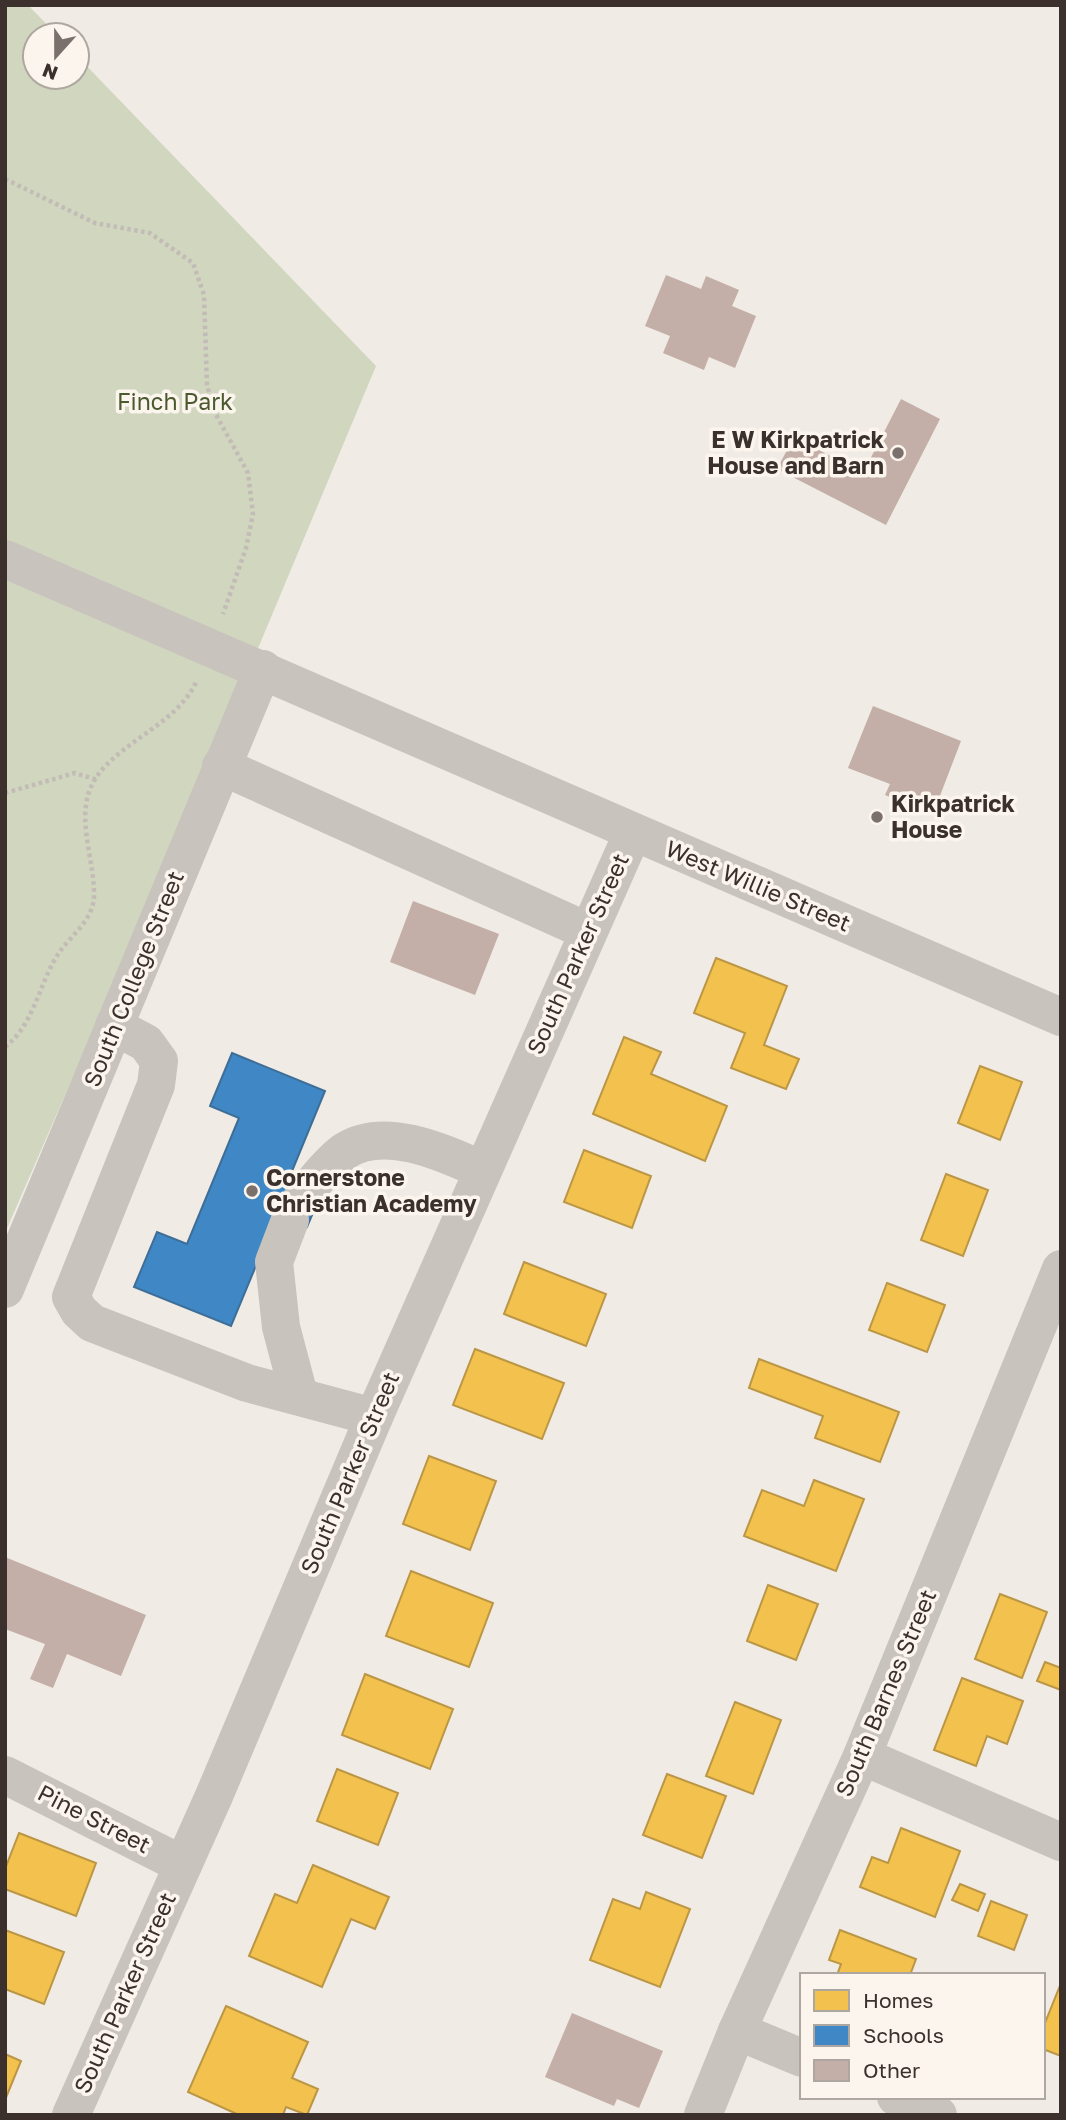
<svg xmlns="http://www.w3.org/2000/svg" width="1066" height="2120" viewBox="0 0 1066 2120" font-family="'Golos Text',sans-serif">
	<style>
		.green { fill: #d1d6bf }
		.homes { fill: #f2c14e; stroke: #bb9644; stroke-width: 2 }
		.schools { fill: #3f88c5; stroke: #3e6e97; stroke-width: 2 }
		.building { fill: #c3afa7 }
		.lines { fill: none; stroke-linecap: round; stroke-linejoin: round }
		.path { stroke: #c2bbb6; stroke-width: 4.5; stroke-dasharray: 3.5 3.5; stroke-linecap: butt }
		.minor { stroke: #c9c3be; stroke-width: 38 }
		.poi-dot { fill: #7a716c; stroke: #fbf5ee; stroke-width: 2.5 }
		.labels { text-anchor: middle; stroke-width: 7; stroke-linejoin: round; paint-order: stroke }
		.park-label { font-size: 23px; fill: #4a5a2e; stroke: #fbf5ee }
		.poi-label { font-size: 23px; font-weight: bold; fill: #3b302b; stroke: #fbf5ee; text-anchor: start }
		.street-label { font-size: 23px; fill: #3b302b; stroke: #fbf5ee }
	</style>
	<rect width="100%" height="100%" fill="#f0ebe5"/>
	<polygon class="green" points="5,5 28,5 57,35 35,35 35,77 77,77 77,56 376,366 231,713 5,1233"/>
	<g class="homes">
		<polygon points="716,958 787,986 764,1045 799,1059 786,1089 731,1068 745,1033 694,1013"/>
		<polygon points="624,1037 661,1052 651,1074 727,1106 705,1161 593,1114"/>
		<polygon points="980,1066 1022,1082 1000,1140 958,1123"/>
		<polygon points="584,1150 651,1176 632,1228 564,1202"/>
		<polygon points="946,1174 988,1190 963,1256 921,1240"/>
		<polygon points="524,1262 606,1294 586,1346 504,1314"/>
		<polygon points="887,1283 945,1305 927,1352 869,1330"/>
		<polygon points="475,1349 564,1383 542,1439 453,1405"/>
		<polygon points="759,1359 899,1412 880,1462 815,1438 823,1416 749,1388"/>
		<polygon points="429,1456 496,1481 470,1550 403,1524"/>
		<polygon points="814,1480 864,1499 836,1571 744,1536 762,1490 804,1506"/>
		<polygon points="411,1571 493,1603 469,1667 386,1636"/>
		<polygon points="768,1585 818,1604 796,1660 747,1641"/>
		<polygon points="1000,1594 1047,1612 1022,1678 975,1659"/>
		<polygon points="1045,1662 1061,1668 1061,1690 1037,1681"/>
		<polygon points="365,1674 453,1709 430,1769 342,1735"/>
		<polygon points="962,1678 1023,1701 1007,1744 987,1736 976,1766 934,1750"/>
		<polygon points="735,1702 781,1720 753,1794 706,1776"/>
		<polygon points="337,1769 398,1793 378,1845 317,1821"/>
		<polygon points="667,1774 726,1796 702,1858 643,1835"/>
		<polygon points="901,1828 960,1851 935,1917 860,1887 872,1857 888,1863"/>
		<polygon points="19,1833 96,1863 76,1916 5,1889 5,1869"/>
		<polygon points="313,1865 389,1897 375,1929 351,1919 322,1987 249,1956 275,1894 297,1903"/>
		<polygon points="960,1884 985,1894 978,1911 952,1900"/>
		<polygon points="646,1892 690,1909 660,1987 590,1960 613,1899 640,1909"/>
		<polygon points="991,1901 1027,1915 1014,1950 978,1936"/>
		<polygon points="5,1930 64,1952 44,2004 5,1989"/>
		<polygon points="840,1930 916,1959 910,1975 837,1975 841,1964 829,1960"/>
		<polygon points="1061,1983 1061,2056 1043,2049 1043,2028"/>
		<polygon points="226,2006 308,2042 292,2078 318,2089 307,2115 286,2107 283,2115 239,2115 188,2092"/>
		<polygon points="5,2054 21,2061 5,2100"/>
	</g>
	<polygon class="schools" points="232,1053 325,1091 285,1188 318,1201 307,1227 277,1215 231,1326 134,1287 157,1232 187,1244 239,1118 210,1106"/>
	<g class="building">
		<polygon points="666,275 701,289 706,276 739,290 732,306 756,316 735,368 709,357 704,370 663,353 670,336 645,326"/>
		<polygon points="901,399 940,419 886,525 777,469 794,437 863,473"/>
		<polygon points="873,706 961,741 933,814 885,795 890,784 848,768"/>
		<polygon points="413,901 499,934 475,995 390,962"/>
		<polygon points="5,1557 146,1615 121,1676 67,1654 53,1688 30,1679 45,1644 5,1629"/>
		<polygon points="572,2013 663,2051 639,2108 617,2099 614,2106 545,2077"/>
	</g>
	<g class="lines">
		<g class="path">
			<polyline points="5,179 95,223 150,233 193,263 204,295 207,385 214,411 248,473 253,514 246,548 223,614"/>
			<polyline points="5,793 75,773 97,780"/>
			<path d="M5,1047c31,-24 34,-67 56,-97 12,-16 32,-31 33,-53 1,-32 -15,-71 -6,-102 14,-49 89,-66 109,-115"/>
		</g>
		<g class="minor">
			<polyline points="5,559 1061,1017"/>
			<polyline points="221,766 587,931"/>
			<polyline points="114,1026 146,1043 159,1061 156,1085 71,1297 79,1311 92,1323 247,1383 374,1417"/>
			<path d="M303,1195c13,-14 26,-33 42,-44 40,-26 99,2 137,19"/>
			<polyline points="290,1220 274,1262 281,1327 299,1395"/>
			<polyline points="5,1289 263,669"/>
			<polyline points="862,1756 1061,1842"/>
			<polyline points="5,1775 183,1865"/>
			<polyline points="737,2031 802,2058"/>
			<polyline points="896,2097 938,2115"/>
			<polyline points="71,2115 214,1796 374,1417 633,832"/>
			<polyline points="703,2115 737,2031 862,1756 1061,1269"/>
		</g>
	</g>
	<g class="poi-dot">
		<circle cx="898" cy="453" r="7"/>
		<circle cx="877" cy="817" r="7"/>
		<circle cx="252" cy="1191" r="7"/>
	</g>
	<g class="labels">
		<g class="park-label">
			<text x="175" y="410">Finch Park</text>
		</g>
		<g class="poi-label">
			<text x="884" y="448" text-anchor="end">E W Kirkpatrick<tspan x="884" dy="26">House and Barn</tspan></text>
			<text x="891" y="812">Kirkpatrick<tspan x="891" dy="26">House</tspan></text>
			<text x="266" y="1186">Cornerstone<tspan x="266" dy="26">Christian Academy</tspan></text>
		</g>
		<g class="street-label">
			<text transform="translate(758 886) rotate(23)" y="8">West Willie Street</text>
			<text transform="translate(578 954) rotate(-66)" y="8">South Parker Street</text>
			<text transform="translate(134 979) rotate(-68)" y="8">South College Street</text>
			<text transform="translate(350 1473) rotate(-67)" y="8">South Parker Street</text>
			<text transform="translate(886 1693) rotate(-67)" y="8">South Barnes Street</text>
			<text transform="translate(94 1819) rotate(27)" y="8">Pine Street</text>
			<text transform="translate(125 1993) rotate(-66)" y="8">South Parker Street</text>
		</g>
	</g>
	<rect width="1066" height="2120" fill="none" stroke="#3b302b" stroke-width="14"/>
	<rect x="800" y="1973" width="245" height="126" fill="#fbf5ee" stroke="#aea6a0" stroke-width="2"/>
	<rect x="814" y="1990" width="35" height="21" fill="#f2c14e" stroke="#aea6a0" stroke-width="2"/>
	<text x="863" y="2008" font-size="21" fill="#3b302b">Homes</text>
	<rect x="814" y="2025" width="35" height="21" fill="#3f88c5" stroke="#aea6a0" stroke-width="2"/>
	<text x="863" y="2043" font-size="21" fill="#3b302b">Schools</text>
	<rect x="814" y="2060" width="35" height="21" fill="#c3afa7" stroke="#aea6a0" stroke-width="2"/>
	<text x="863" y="2078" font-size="21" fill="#3b302b">Other</text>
	<g transform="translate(56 56) rotate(201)"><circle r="33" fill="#fbf5ee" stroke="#aea6a0" stroke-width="2"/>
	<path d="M0-5L12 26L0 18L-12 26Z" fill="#7a716c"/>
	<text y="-10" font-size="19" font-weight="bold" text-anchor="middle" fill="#3b302b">N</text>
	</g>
</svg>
